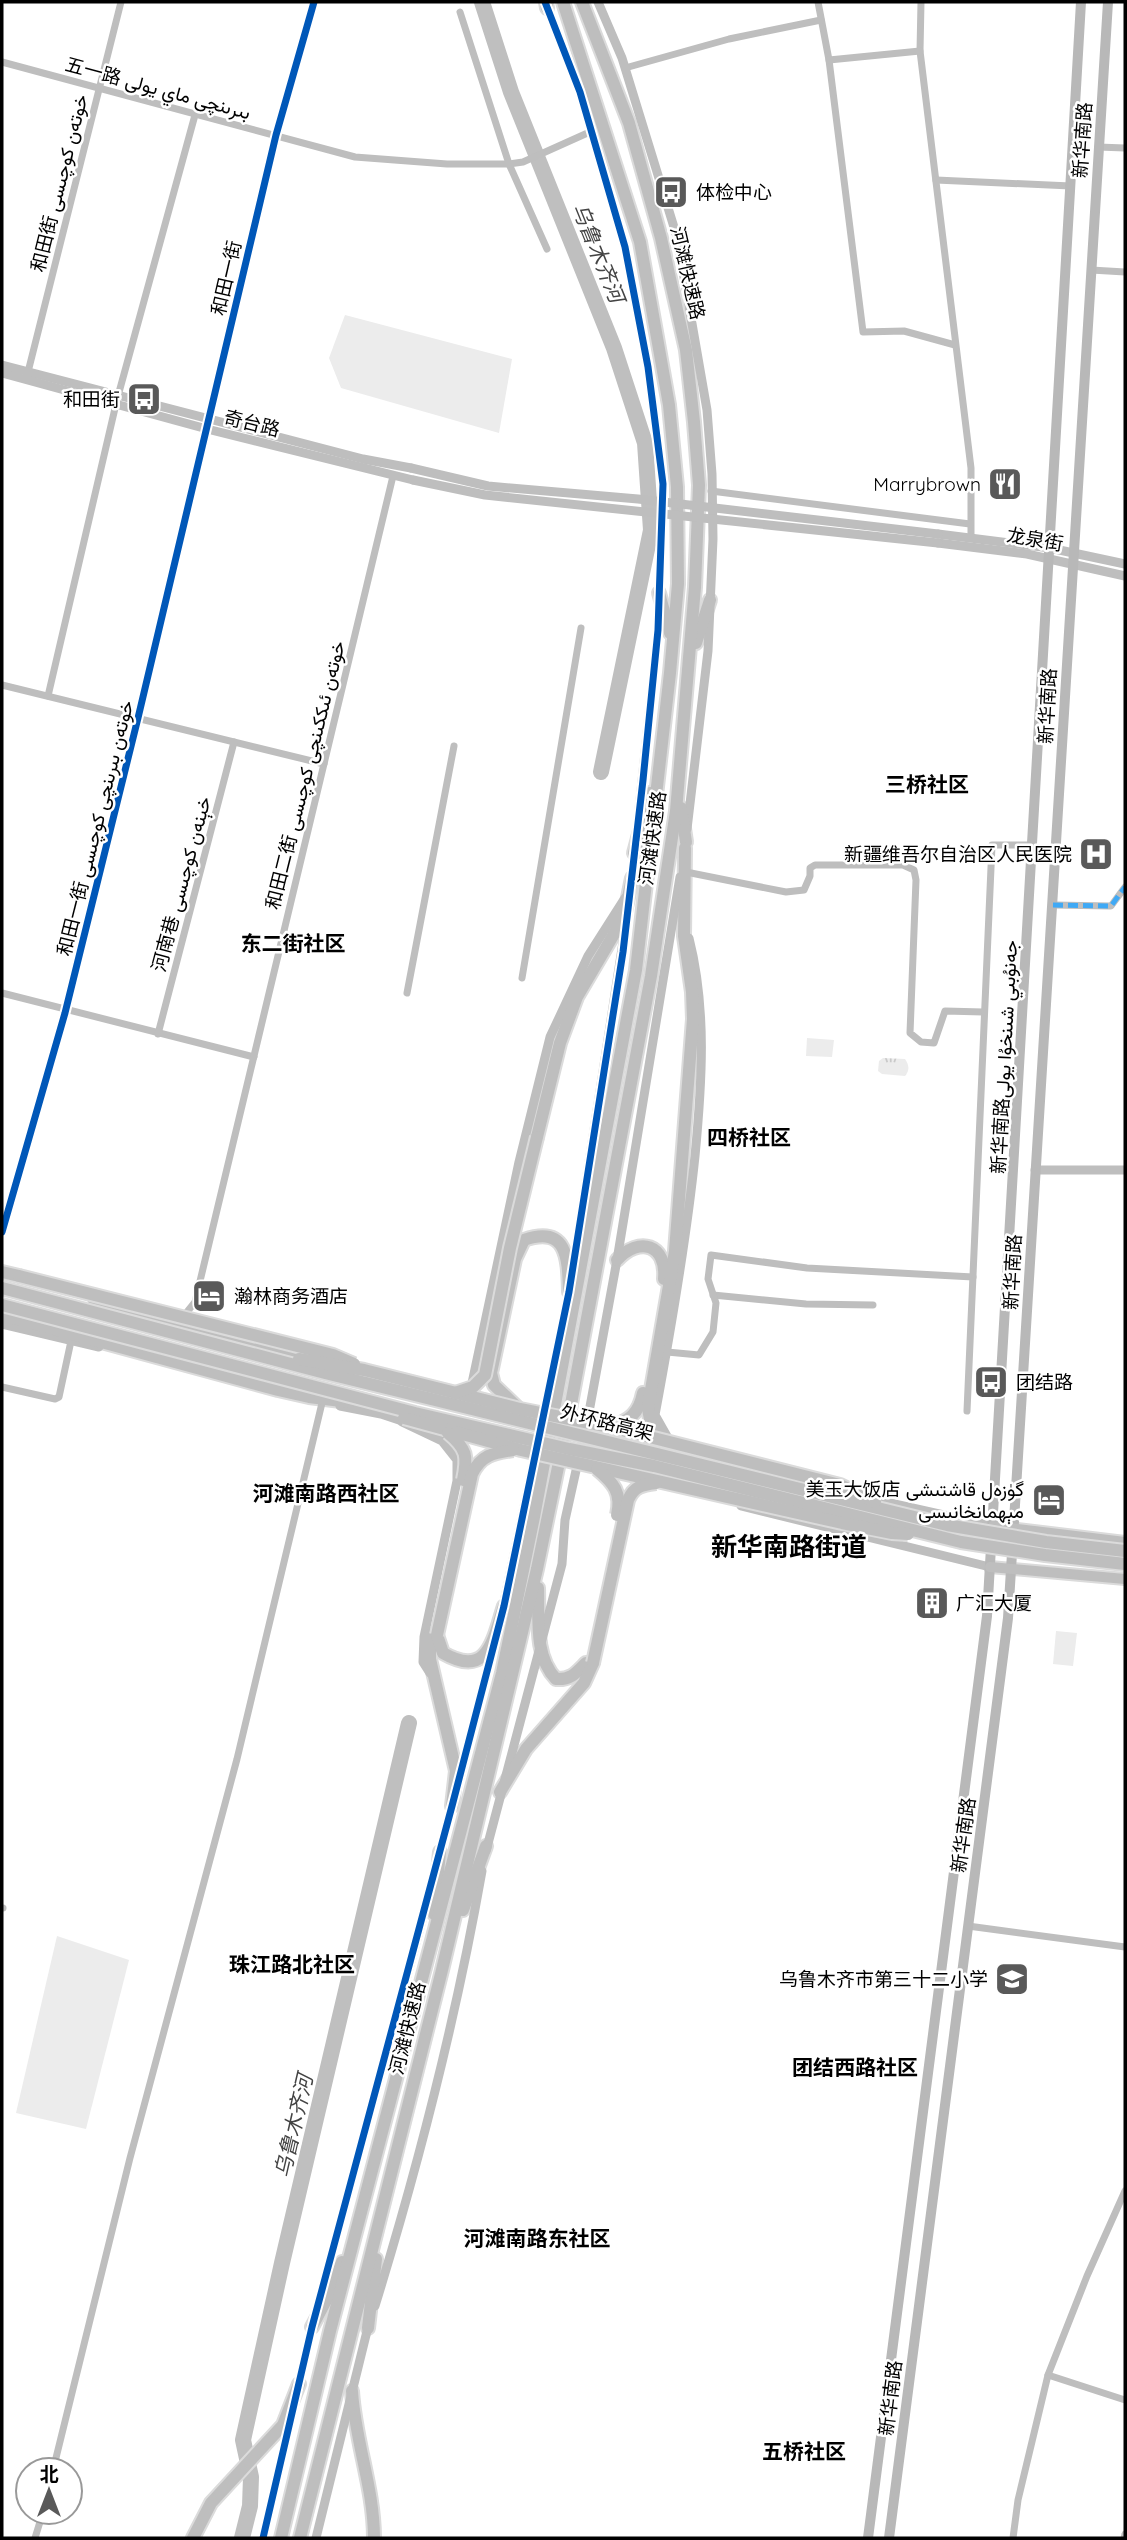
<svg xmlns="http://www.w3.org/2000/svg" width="1127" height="2540" viewBox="0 0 1127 2540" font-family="Quicksand,Vazirmatn,'Noto Sans SC',sans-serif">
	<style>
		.green { fill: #ececec }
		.park { fill: url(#park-tufts) }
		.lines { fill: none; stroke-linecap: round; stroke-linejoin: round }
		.river { stroke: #bfbfbf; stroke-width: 16 }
		.primary-casing { stroke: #dbdbdb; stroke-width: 14 }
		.trunk-casing { stroke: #dbdbdb; stroke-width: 16 }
		.minor { stroke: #bebebe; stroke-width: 7 }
		.tertiary { stroke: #bebebe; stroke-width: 9 }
		.secondary { stroke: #b8b8b8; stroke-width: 10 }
		.primary { stroke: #bebebe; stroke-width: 10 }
		.trunk { stroke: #bebebe; stroke-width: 12 }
		.trunk-bridge-casing { stroke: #dbdbdb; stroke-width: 16; stroke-linecap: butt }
		.tertiary-bridge { stroke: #bebebe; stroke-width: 9 }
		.trunk-bridge { stroke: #bebebe; stroke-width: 12 }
		.quiet { stroke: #3fa9f5; stroke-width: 5; stroke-dasharray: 10 5; stroke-linecap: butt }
		.cycleway-casing { stroke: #fff; stroke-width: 11 }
		.cycleway { stroke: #0057b8; stroke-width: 7 }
		.labels { text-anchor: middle; stroke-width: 5; stroke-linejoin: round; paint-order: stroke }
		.street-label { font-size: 19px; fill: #000; stroke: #fff }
		.poi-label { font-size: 19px; fill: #000; stroke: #fff; text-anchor: end }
		.water-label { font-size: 21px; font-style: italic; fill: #444; stroke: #fff }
		.neighbourhood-label { font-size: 21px; font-weight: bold; fill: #000; stroke: #fff }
		.district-label { font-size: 26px; font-weight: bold; fill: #000; stroke: #fff }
	</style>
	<defs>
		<pattern id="park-tufts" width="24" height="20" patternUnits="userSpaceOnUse" patternTransform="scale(1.75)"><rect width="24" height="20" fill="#ececec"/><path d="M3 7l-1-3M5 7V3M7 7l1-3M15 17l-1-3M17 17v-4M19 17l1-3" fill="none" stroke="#c9c9c9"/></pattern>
	</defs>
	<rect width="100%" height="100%" fill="#fff"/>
	<g class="green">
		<polygon points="345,315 512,359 499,433 341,388 329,358"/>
		<polygon points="807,1038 834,1040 832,1057 806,1056"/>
		<polygon points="1056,1631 1077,1633 1073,1666 1053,1664"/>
		<polygon points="57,1936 129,1960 86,2129 16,2113"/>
	</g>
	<path class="park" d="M883,1058l22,1c4,6 5,11 0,17l-23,-2 -4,-3 1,-10z"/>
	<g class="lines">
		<g class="river">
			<polyline points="482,2 511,92 614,348 645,443 651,530 601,772"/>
			<polyline points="242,2538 250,2506 251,2477 243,2440 282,2263 409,1723"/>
		</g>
		<g class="primary-casing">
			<g id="primary">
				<polyline points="993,1526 1125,1542"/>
				<polyline points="990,1567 1125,1579"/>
			</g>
		</g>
		<g class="trunk-casing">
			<g id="trunk">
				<polyline points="546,2 547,8"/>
				<polyline points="659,593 670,633"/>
				<polyline points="696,643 710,600"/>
				<polyline points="681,808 686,842"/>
				<polyline points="634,853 650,793"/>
				<polyline points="537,1137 560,1043 577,997 624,917 632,878"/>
				<path d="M617,1260c22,-24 50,-16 47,19"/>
				<polyline points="2,1272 19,1276"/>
				<polyline points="2,1315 278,1390 309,1397 349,1402"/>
				<path d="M519,1409l-25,-24 -3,-12 24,-114 9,-19c44,-15 44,19 45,52"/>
				<path d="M610,1427c20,-6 29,-14 33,-34"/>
				<path d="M663,1440c-10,-9 -14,-20 -15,-33l27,-156 18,-232 -1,-27 -8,-56 1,-88"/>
				<path d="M538,1588c1,31 -4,68 18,91 15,1 20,-6 30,-16"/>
				<polyline points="430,1635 430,1659 456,1771 452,1806"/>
				<path d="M437,1635l6,18c45,26 50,-13 61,-47"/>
				<polyline points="500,1792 526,1749 584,1683 593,1663"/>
				<polyline points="463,1910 486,1846"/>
				<polyline points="434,1914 440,1852"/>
				<polyline points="312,2327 330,2293 342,2262"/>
				<polyline points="368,2328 376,2259"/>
				<path d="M352,2391c3,50 22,97 22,147"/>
				<polyline points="193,2538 211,2503 283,2425 299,2384"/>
				<polyline points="281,2538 330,2331 502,1673 534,1517 636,970 670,673 678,584 677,487 669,405 640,242 563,2"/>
				<polyline points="300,2538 442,1970 537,1569 571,1404 651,976 676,811 695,587 699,485 694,422 686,350 661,238 629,123 582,2"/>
			</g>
		</g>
		<g class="minor">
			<polyline points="818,2 829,60 863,332 904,331 955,345"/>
			<polyline points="921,2 920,51 971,468 971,538"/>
			<polyline points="460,12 509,164 547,249"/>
			<polyline points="829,60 920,51"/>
			<polyline points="2,62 355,157 447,164 509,164 523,162 592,131"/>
			<polyline points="625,68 729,39 821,20"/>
			<polyline points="1098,147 1125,148"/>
			<polyline points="936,180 1071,186"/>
			<polyline points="1091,270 1125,272"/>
			<polyline points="28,372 121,2"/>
			<polyline points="118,396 195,115"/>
			<polyline points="711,491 970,524"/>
			<polyline points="2,685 324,764"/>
			<polyline points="48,696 116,404"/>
			<polyline points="686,872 786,892 804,890 810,876 810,868 815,865 903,865 914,870 916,880 910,1033 921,1042 934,1043 945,1011 983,1012"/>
			<polyline points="1053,905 1111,906 1125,887"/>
			<polyline points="522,978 581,628"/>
			<polyline points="2,993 254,1057"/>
			<polyline points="407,993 454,746"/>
			<polyline points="158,1034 234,742"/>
			<polyline points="2,1232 65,1013 138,718 276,135 314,2"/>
			<polyline points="713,1295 806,1304 873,1305"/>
			<polyline points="185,1321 187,1312 195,1302 393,476"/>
			<polyline points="667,1352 699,1355 713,1332 716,1303 708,1279 711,1255 807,1268 973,1277"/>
			<polyline points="2,1387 55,1399 59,1397 71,1341"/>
			<polyline points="967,1411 992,845 1033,845"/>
			<polyline points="2,1908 3,1908"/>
			<polyline points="968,1926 1125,1947"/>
			<polyline points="1048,2375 1125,2400"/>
			<polyline points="53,2470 130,2158 237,1759 322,1403"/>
			<polyline points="35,2538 43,2512"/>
			<polyline points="1013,2538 1018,2500 1048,2375 1087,2276 1125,2191"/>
			<polyline points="1124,2538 1125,2534"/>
		</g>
		<g class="tertiary">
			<polyline points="598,2 622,58 677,237 707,410 712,474 713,539 708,651 687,829"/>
			<polyline points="545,3 580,92 625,247 648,367 663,484 658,630 638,819"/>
			<polyline points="2,365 363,459 411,468"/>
			<polyline points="2,373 207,429 413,480"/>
			<polyline points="938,534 1050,548 1125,564"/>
			<polyline points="938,543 1027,554 1125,576"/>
			<polyline points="631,882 635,847"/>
			<path d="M689,938c18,71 13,145 6,218 -9,87 -24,173 -40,259l13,23 22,19"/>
			<polyline points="1035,1170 1125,1170"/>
			<polyline points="92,1300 305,1357"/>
			<polyline points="2,1324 99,1347"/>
			<polyline points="471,1388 519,1162 550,1037 588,956 625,898"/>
			<polyline points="340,1406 381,1414 408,1423"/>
			<polyline points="402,1422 442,1441 457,1460 457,1481 424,1637 423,1662 430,1673"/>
			<polyline points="745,1470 848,1493"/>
			<polyline points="872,1499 993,1526"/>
			<polyline points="741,1506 990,1567"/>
			<polyline points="502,1612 569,1292 627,916"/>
			<polyline points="460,1778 493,1646"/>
			<polyline points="486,1851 562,1564 565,1520 589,1412 617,1260 680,877"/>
			<polyline points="439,1856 453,1802"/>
			<path d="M375,2306c44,-143 81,-287 107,-435"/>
			<polyline points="317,2309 434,1876"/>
			<polyline points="298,2387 313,2322"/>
			<polyline points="263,2538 292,2414"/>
			<polyline points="316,2538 369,2323"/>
		</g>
		<g class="secondary">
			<polyline points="868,2538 987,1616 1081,2"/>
			<polyline points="889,2538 1008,1618 1108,2"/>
		</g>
		<use href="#primary" class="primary"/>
		<use href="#trunk" class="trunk"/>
		<g class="trunk-bridge-casing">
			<g id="trunk-bridge">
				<polyline points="19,1276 333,1355 354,1364"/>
				<polyline points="2,1288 325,1373 947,1525 1046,1542 1125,1551"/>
				<polyline points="2,1305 415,1413 569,1449 654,1466 961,1542 1045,1555 1125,1564"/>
				<polyline points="299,1359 364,1370 520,1409 610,1427 840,1485 875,1502"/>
				<polyline points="455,1393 473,1387 485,1375 510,1248 537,1137"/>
				<polyline points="404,1418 521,1450 842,1523 892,1533 908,1534"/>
				<path d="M448,1433c19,16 20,23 15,47"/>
				<path d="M597,1469c17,14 25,24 20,46"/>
				<path d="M437,1635l35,-161c9,-19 21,-21 41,-24"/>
				<path d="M593,1663l35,-163c6,-14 14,-15 28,-17"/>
			</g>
		</g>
		<g class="tertiary-bridge">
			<polyline points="411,468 488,486 638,499 938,534"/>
			<polyline points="413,480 485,495 938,543"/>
		</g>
		<use href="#trunk-bridge" class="trunk-bridge"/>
		<polyline class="quiet" points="1053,905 1111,906 1125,887"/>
		<g class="cycleway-casing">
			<g id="cycleway">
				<polyline points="2,1232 65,1013 138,718 276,135 314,2"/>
				<polyline points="263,2538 312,2327 452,1806 504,1606 569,1292 623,952 643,780 658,630 663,484 648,367 625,247 580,92 545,2"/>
			</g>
		</g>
		<use href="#cycleway" class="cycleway"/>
	</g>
	<defs>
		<g id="bus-square" transform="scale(1.75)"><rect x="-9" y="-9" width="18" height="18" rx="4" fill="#595959" stroke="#fff"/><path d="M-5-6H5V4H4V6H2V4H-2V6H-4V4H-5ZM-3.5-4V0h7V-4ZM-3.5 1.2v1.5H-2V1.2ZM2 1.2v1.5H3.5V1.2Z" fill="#fff"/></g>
		<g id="restaurant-square" transform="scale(1.75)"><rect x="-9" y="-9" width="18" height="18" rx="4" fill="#595959" stroke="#fff"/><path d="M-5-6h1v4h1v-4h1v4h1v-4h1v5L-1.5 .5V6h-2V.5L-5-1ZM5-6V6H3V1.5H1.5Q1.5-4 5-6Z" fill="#fff"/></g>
		<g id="hospital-square" transform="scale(1.75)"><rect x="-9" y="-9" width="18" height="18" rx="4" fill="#595959" stroke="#fff"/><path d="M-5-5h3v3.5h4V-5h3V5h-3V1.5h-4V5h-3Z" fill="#fff"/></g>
		<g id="hotel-square" transform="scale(1.75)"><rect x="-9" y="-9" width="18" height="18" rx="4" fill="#595959" stroke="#fff"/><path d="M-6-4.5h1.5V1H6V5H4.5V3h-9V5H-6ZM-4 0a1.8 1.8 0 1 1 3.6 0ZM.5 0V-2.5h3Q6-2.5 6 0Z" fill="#fff"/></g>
		<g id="building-square" transform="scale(1.75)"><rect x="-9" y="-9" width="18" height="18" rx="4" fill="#595959" stroke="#fff"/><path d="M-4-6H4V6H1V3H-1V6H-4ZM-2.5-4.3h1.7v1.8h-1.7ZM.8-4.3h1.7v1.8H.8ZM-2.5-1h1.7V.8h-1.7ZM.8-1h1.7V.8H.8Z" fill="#fff"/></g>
		<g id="school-square" transform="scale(1.75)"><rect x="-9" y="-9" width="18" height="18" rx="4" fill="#595959" stroke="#fff"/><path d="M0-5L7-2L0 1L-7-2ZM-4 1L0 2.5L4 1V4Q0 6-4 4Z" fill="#fff"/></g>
	</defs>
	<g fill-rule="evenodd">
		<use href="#bus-square" x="671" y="192"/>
		<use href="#bus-square" x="144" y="399"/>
		<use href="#restaurant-square" x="1005" y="484"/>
		<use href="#hospital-square" x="1096" y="854"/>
		<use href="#hotel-square" x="209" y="1296"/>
		<use href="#bus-square" x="991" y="1382"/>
		<use href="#hotel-square" x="1049" y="1500"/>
		<use href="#building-square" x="932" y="1603"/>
		<use href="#school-square" x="1012" y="1979"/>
	</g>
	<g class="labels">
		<g class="street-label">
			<text transform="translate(158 88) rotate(15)" y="7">五一路 بىرىنچى ماي يولى</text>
			<text transform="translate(1082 140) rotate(-86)" y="7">新华南路</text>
			<text transform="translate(59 183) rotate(-76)" y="7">和田街 خوتەن كوچىسى</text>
			<text transform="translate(688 273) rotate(77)" y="7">河滩快速路</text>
			<text transform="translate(226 278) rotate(-77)" y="7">和田一街</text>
			<text transform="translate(252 423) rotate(14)" y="7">奇台路</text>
			<text transform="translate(1035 539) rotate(10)" y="7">龙泉街</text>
			<text transform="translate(1047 706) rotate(-87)" y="7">新华南路</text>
			<text transform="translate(305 775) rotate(-76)" y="7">和田二街 خوتەن ئىككىنچى كوچىسى</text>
			<text transform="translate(95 828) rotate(-76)" y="7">和田一街 خوتەن بىرىنچى كوچىسى</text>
			<text transform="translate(652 838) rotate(-82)" y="7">河滩快速路</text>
			<text transform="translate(181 884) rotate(-75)" y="7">河南巷 خېنەن كوچىسى</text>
			<text transform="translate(1004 1057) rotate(-87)" y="7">新华南路جەنۇبىي شىنخۇا يولى</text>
			<text transform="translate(1012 1272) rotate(-87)" y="7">新华南路</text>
			<text transform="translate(607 1422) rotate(14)" y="7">外环路高架</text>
			<text transform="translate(963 1835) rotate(-82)" y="7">新华南路</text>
			<text transform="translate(407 2028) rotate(-76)" y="7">河滩快速路</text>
			<text transform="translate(890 2398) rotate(-83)" y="7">新华南路</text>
		</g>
		<g class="poi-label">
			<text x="696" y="199" text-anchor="start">体检中心</text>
			<text x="120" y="406">和田街</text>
			<text x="981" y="491">Marrybrown</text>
			<text x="1072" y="861">新疆维吾尔自治区人民医院</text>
			<text x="234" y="1303" text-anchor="start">瀚林商务酒店</text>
			<text x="1016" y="1389" text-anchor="start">团结路</text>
			<text x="1024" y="1496">美玉大饭店 گۈزەل قاشتىشى<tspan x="1024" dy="22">مېھمانخانىسى</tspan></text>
			<text x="956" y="1610" text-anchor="start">广汇大厦</text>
			<text x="988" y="1986">乌鲁木齐市第三十二小学</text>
		</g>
		<g class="water-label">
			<text transform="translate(598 253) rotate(68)" y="7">乌鲁木齐河</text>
			<text transform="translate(294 2126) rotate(-77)" y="7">乌鲁木齐河</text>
		</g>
		<g class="neighbourhood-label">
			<text x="927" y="792">三桥社区</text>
			<text x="293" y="951">东二街社区</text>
			<text x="749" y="1145">四桥社区</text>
			<text x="326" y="1501">河滩南路西社区</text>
			<text x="292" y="1972">珠江路北社区</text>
			<text x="855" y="2075">团结西路社区</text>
			<text x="537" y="2246">河滩南路东社区</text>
			<text x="804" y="2459">五桥社区</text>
		</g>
		<g class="district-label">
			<text x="789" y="1556">新华南路街道</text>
		</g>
	</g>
	<rect width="1127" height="2540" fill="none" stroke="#000000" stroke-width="7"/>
	<g transform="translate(49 2491)"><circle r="33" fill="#ffffff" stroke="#999999" stroke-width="2"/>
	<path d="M0-5L12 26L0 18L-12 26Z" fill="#595959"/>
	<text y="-10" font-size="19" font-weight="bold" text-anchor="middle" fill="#000000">北</text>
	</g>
</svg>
